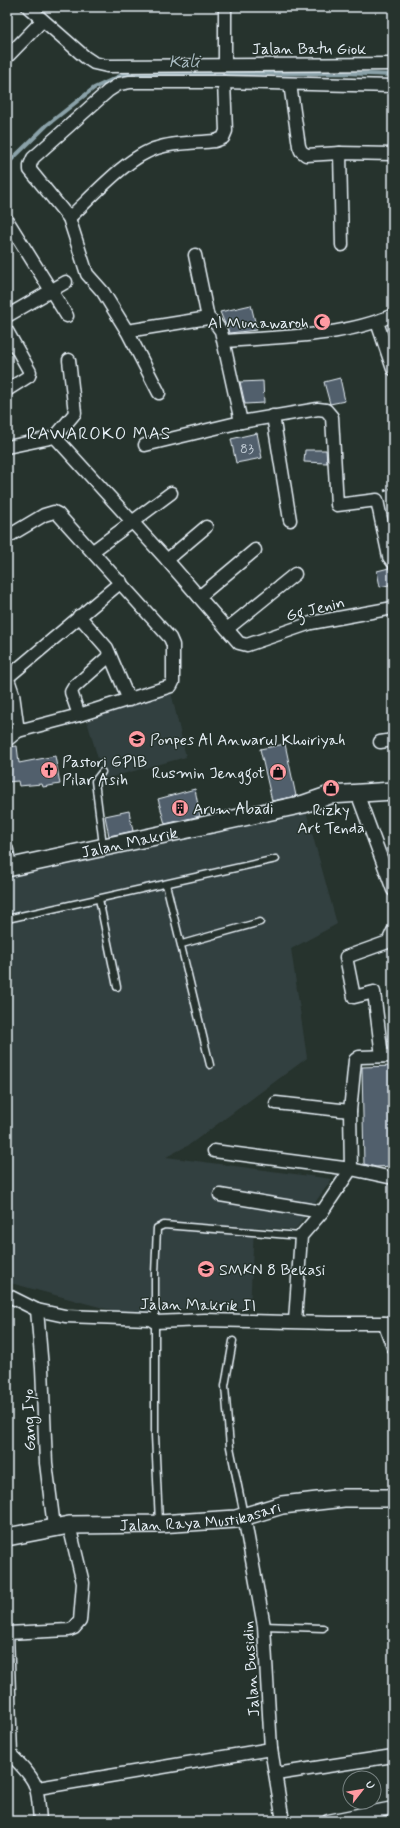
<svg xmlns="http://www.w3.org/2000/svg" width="400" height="1828" viewBox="0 0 400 1828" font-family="Mynerve,sans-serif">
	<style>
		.built { fill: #334040 }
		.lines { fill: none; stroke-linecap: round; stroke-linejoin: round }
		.stream { stroke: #8ba2a9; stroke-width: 4 }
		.building { fill: #515f6c; stroke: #e8f1f8 }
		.lane-casing { stroke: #e8f1f8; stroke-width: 9 }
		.street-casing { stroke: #e8f1f8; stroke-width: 15 }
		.secondary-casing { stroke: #e8f1f8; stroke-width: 20 }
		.path { stroke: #e8f1f8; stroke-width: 2.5; stroke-dasharray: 3 3; stroke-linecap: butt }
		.lane { stroke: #26332d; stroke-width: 6 }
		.street { stroke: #26332d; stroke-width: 12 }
		.secondary { stroke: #26332d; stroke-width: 17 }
		.labels { text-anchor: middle; stroke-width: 3; stroke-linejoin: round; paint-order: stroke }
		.number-label { font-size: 14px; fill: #c2ccd5 }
		.street-label { font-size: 16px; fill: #e8f1f8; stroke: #26332d }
		.poi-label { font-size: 16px; fill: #e8f1f8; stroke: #26332d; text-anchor: start }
		.water-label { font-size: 17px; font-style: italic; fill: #aabcc3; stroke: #26332d }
		.neighbourhood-label { font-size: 17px; letter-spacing: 1px; fill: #e8f1f8; stroke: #26332d }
	</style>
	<rect width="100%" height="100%" fill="#26332d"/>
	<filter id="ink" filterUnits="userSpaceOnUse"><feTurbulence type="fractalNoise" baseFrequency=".025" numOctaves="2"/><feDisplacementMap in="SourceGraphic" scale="8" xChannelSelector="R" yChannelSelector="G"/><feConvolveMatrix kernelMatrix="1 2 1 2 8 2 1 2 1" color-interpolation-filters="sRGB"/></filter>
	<g filter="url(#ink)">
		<g class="built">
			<polygon points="171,692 186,757 104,779 87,721"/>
			<polygon points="304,804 337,924 291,949 307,1058 189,1145 166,1157 332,1179 295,1230 254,1227 250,1308 159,1310 161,1237 155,1322 7,1282 7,876"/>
		</g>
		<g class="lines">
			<polyline class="stream" points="7,164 47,125 94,88 122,75 343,73 393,75"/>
		</g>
		<g class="building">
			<polygon points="251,305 257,330 229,333 220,312"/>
			<polygon points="340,378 345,401 330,404 324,382"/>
			<polygon points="263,381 264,403 245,404 240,382"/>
			<polygon points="257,433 262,458 236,463 231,439"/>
			<polygon points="305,450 326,450 327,463 304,462"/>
			<polygon points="389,568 393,569 393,584 380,587 377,571"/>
			<polygon points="285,744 296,796 272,801 260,749"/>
			<polygon points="17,746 19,763 55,756 60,784 43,787 42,784 19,786 18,781 7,782 7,747"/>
			<polygon points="195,789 200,816 165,824 158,799"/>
			<polygon points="129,811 133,831 109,836 105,816"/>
			<polygon points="393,1066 393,1166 376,1167 364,1164 362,1067"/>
		</g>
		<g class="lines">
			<g class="lane-casing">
				<g id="lane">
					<polyline points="102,772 95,781 103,845"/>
					<polyline points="166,884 210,1065"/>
					<polyline points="99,899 117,987"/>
					<polyline points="7,919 276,859"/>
					<polyline points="182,944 260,922"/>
					<polyline points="233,1341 225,1386 230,1447 244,1515"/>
					<polyline points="159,1523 155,1435 155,1274 157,1228 164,1225 301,1236"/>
					<polyline points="264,1626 323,1628"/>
				</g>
			</g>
			<g class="street-casing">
				<g id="street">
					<polyline points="28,7 85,57 94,63 107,66 393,64"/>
					<polyline points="225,7 225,64"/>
					<polyline points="7,57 42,21"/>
					<polyline points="290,84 299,146 301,151 306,155 340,153 393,154"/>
					<polyline points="340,153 342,245"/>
					<path d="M69,218c23,-21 59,-62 88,-70 18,-6 40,-5 58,-7l8,-3 3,-7 -2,-49"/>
					<polyline points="7,220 67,316"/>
					<polyline points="195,255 208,318"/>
					<polyline points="7,316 66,282"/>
					<polyline points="377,322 393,369"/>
					<polyline points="7,331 30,372 29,376 7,390"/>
					<polyline points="127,331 208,318 216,324 221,331 241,422 318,409 326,410 332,417 337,505 377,500 389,557 393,562"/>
					<path d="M224,341c54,-4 120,-4 169,-26"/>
					<polyline points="159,393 127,331 103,292 87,274 69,218 30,170 30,165 33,158 108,91 119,84 130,82 224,82 393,86"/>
					<polyline points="273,416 290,520"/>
					<polyline points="55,437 75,413 69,360"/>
					<polyline points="145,445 241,422"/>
					<polyline points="7,447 55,437 167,560 239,643 247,645 311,623 393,608"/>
					<polyline points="7,537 44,515 54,512 58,514 170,638 173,645 173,682 171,686 79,715 18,731"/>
					<polyline points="93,551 171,493"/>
					<polyline points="167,560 206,527"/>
					<polyline points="199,597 255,550"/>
					<polyline points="79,616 107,648 129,700"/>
					<polyline points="227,629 295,574"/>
					<polyline points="7,676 13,694 18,731 7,740"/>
					<polyline points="8,677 121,582"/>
					<polyline points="79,715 71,692 74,687 107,658 109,653"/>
					<polyline points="380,742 393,740"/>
					<polyline points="357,793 393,890"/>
					<polyline points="7,850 10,867"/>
					<polyline points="382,1056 374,992 354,997 346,957 388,942 393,931"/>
					<polyline points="276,1103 350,1111"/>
					<polyline points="214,1151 351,1169 393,1178"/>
					<polyline points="351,1169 350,1111 355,1060 359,1057 393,1056"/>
					<polyline points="220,1195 322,1212"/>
					<polyline points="7,1295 37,1310 65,1316 150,1319 155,1322 205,1320 329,1323 393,1323"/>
					<polyline points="37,1310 42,1368 46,1463 54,1527"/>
					<polyline points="295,1321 301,1236 322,1212 351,1169"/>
					<polyline points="384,1323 393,1347"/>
					<polyline points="244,1516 264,1626 271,1749 283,1821"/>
					<path d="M7,1632l4,123c27,27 26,28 29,66"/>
					<polyline points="7,1633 69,1630 74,1628 80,1621 83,1583 69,1525"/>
					<polyline points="276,1774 393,1756"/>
					<polyline points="38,1788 271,1749"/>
					<polyline points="328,1821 393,1808"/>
				</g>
			</g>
			<g class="secondary-casing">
				<g id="secondary">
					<path id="s1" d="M7,868l297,-64 26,-9 63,-4"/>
					<path id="s2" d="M7,1537l62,-12 90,-1 77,-5 46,-14 62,-7h49"/>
				</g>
			</g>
			<polyline class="path" points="384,491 393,488"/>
			<use href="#lane" class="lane"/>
			<use href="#street" class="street"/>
			<use href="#secondary" class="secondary"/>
		</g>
	</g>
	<defs>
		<g id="mosque-disc" transform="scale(0.9)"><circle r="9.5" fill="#ff9aa2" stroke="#26332d"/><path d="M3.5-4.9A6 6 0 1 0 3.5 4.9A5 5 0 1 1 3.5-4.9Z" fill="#111"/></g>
		<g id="school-disc" transform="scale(0.9)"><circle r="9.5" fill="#ff9aa2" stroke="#26332d"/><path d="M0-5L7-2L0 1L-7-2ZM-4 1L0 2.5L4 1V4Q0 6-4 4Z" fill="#111"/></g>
		<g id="church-disc" transform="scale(0.9)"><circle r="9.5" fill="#ff9aa2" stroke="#26332d"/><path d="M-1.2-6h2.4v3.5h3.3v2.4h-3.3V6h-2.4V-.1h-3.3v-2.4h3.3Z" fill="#111"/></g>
		<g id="shop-disc" transform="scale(0.9)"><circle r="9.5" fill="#ff9aa2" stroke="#26332d"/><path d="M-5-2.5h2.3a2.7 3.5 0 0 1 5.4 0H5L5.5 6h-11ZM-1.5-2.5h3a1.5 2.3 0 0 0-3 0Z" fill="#111"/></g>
		<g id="building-disc" transform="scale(0.9)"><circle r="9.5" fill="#ff9aa2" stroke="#26332d"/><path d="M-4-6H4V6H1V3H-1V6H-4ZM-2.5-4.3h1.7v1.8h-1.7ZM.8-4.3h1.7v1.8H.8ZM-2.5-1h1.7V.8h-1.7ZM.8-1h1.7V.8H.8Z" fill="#111"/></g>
	</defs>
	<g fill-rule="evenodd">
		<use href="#mosque-disc" x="322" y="322"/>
		<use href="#school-disc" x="137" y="739"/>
		<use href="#church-disc" x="49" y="770"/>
		<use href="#shop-disc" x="278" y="772"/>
		<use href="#shop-disc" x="331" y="788"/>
		<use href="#building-disc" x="180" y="808"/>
		<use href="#school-disc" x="206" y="1269"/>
	</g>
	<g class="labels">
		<g class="number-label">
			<text x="247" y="453">83</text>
		</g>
		<g class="street-label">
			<text x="309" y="54">Jalan Batu Giok</text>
			<text transform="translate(315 608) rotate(-14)" y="6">Gg Jenin</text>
			<text dy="6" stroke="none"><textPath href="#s1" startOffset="125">Jalan Makrik</textPath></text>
			<text transform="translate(198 1304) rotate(1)" y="6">Jalan Makrik II</text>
			<text transform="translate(28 1420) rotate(-92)" y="6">Gang Iyo</text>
			<text dy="6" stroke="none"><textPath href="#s2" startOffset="195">Jalan Raya Mustikasari</textPath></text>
			<text transform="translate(250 1669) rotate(-94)" y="6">Jalan Busidin</text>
		</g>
		<g class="poi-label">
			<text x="309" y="328" text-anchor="end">Al Munawaroh</text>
			<text x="150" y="745">Ponpes Al Anwarul Khoiriyah</text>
			<text x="62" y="767">Pastori GPIB<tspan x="62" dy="18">Pilar Asih</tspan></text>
			<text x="265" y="778" text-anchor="end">Rusmin Jenggot</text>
			<text x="193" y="814">Arum Abadi</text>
			<text x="331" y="815" text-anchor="middle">Rizky<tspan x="331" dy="18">Art Tenda</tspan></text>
			<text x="219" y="1275">SMKN 8 Bekasi</text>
		</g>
		<g class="water-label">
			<text x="184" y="67">Kali</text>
		</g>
		<g class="neighbourhood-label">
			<text x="99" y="439">RAWAROKO MAS</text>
		</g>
	</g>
	<rect width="400" height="1828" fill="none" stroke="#26332d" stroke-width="24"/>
	<rect x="12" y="12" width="376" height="1804" fill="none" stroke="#e8f1f8" stroke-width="1.5" filter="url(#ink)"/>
	<g transform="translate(362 1790) rotate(59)"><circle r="19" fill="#26332d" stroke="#747f7e"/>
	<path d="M0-3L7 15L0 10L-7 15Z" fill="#ff9aa2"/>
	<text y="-6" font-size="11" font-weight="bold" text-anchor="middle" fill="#e8f1f8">U</text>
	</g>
</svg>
